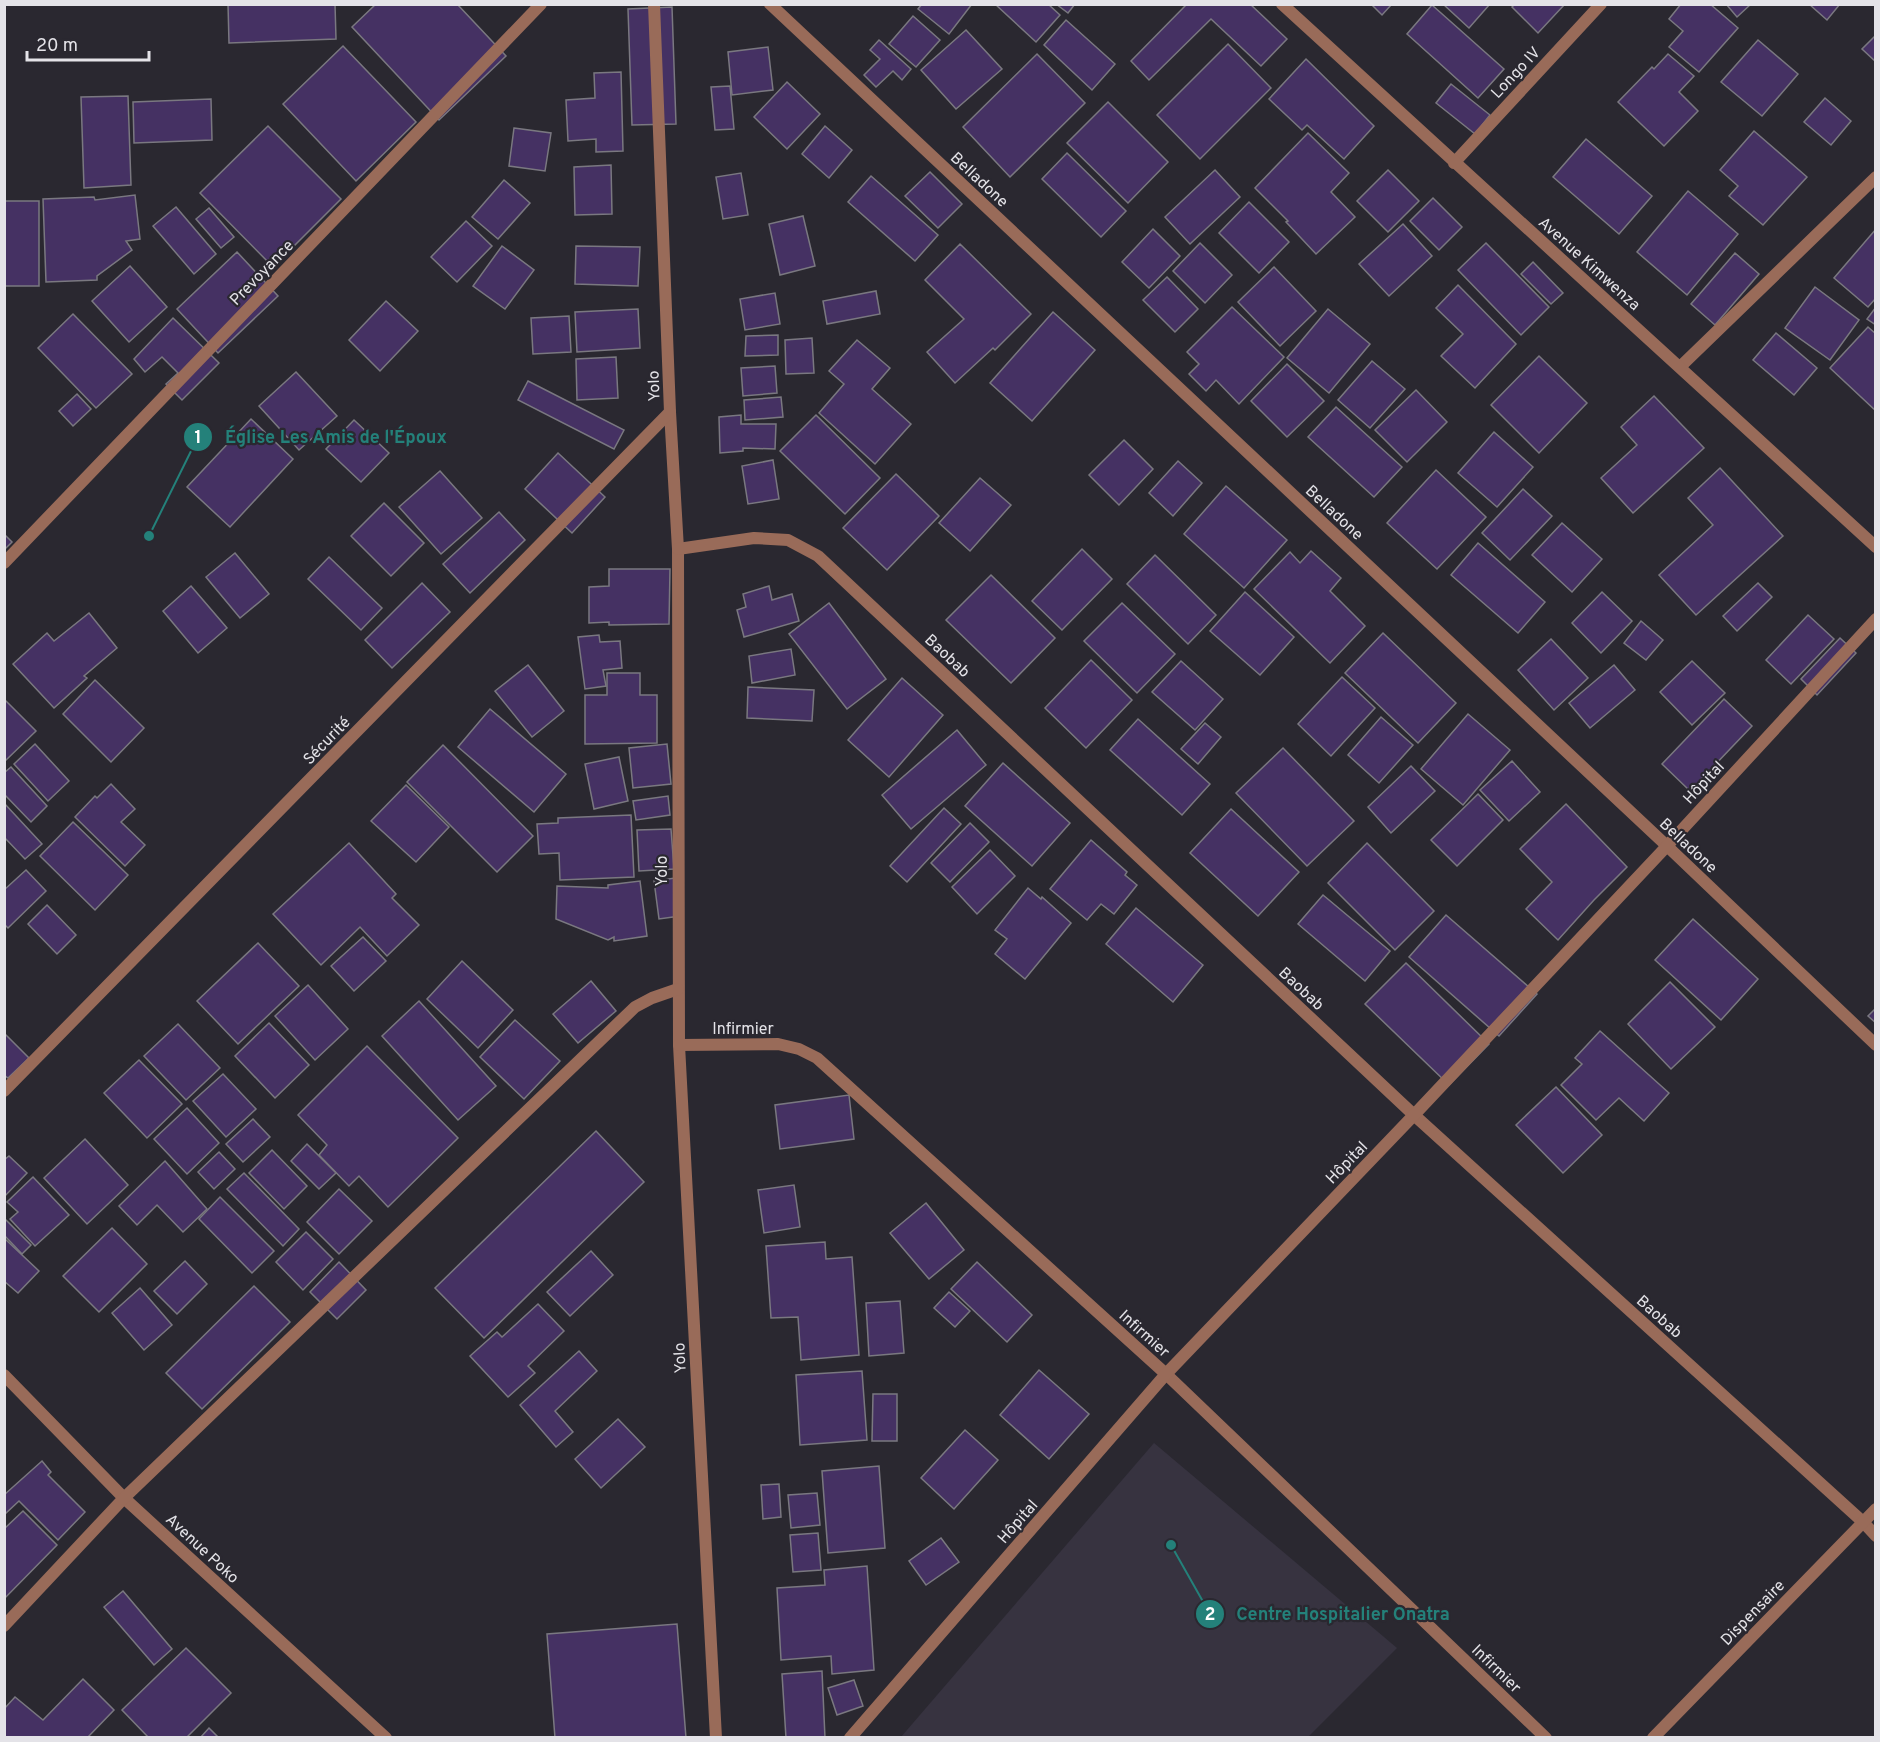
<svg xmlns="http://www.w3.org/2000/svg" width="1880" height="1742" viewBox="0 0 1880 1742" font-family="Overpass,sans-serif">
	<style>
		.built { fill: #373340 }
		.building { fill: #453163; stroke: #7a7880; stroke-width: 1.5 }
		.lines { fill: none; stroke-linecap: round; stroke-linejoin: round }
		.minor { stroke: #996b59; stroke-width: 12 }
		.tertiary { stroke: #996b59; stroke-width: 12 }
		.labels { text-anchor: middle; stroke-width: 4.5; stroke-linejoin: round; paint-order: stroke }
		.street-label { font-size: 16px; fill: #e4e3e8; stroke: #2a2830 }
		.leader { fill: none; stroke: #24817a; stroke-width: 2 }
		.callout-dot { fill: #24817a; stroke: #2a2830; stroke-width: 2 }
		.mark-label { font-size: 18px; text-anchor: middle; font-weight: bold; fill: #fff }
		.callout-label { font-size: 18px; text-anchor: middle; font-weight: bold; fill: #24817a; stroke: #2a2830; stroke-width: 4.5; stroke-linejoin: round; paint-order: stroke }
	</style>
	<rect width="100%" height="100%" fill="#2a2830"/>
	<polygon class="built" points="1154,1443 1397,1648 1308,1737 901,1737"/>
	<g class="building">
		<polygon points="228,4 335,4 336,39 229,43"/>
		<polygon points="376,4 457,4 506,56 439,120 352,27"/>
		<polygon points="922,4 972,4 949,34 918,9"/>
		<polygon points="995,4 1048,4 1060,15 1036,42"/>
		<polygon points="1056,4 1075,4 1068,13"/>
		<polygon points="1187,4 1250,4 1287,39 1261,66 1211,19 1149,80 1131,61"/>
		<polygon points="1371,4 1392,4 1382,15"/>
		<polygon points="1443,4 1490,4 1469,28"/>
		<polygon points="1515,4 1565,4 1538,33 1512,7"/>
		<polygon points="1681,4 1710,4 1738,28 1699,72 1669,47 1683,31 1669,19"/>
		<polygon points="1726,4 1751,4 1737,17"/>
		<polygon points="1809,4 1840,4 1827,20"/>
		<polygon points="1432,5 1504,69 1478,98 1407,34"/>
		<polygon points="672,7 676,124 632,125 628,9"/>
		<polygon points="913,16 940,40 916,67 889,44"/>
		<polygon points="1066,20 1115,64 1092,90 1044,45"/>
		<polygon points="966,30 1002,69 956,109 921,70"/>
		<polygon points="1876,35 1876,62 1862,49"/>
		<polygon points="879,40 911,69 902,80 893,71 876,87 864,75 880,59 870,50"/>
		<polygon points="1758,40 1798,74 1762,116 1721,82"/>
		<polygon points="1228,44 1271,88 1200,159 1157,115"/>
		<polygon points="343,46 416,122 356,181 283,104"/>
		<polygon points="768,47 773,90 732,95 728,52"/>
		<polygon points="1037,54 1085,103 1010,177 963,127"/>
		<polygon points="1668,54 1694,76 1679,92 1698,111 1664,146 1618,102 1652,67 1654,69"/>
		<polygon points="1306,59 1374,126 1344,159 1307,125 1302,130 1269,99"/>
		<polygon points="621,72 623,151 596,152 596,139 568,141 566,100 595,98 594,73"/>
		<polygon points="787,82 820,114 787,149 754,117"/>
		<polygon points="1451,84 1490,115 1475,134 1436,103"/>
		<polygon points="730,86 734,129 715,130 711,87"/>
		<polygon points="128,96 131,185 84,188 81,97"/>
		<polygon points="1825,98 1851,121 1831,145 1804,122"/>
		<polygon points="211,99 212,140 134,143 133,102"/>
		<polygon points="1108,102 1168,162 1128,203 1067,143"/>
		<polygon points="268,126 341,199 273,267 200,193"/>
		<polygon points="825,126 852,150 829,178 802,154"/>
		<polygon points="514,128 551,133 545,171 509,166"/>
		<polygon points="1754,131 1807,177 1763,225 1729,196 1738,186 1720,170"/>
		<polygon points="1308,133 1349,173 1331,192 1355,217 1316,254 1286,222 1288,221 1255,188"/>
		<polygon points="1586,139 1652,196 1619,234 1553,177"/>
		<polygon points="1067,153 1126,211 1101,237 1042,179"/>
		<polygon points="611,165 612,214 575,215 574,167"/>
		<polygon points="1215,170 1240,197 1190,244 1165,217"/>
		<polygon points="1388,170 1419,201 1388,232 1357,201"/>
		<polygon points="930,172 962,204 938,228 905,196"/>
		<polygon points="741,173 748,215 723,219 716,177"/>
		<polygon points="871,176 938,235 915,261 848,202"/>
		<polygon points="504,180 530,203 498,239 472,217"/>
		<polygon points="1688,191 1738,234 1687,295 1637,252"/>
		<polygon points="135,195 140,239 126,241 132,250 97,276 97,280 46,282 43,199 94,197 95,200"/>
		<polygon points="1433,198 1462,227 1439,250 1410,221"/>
		<rect x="4" y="201" width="35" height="85"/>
		<polygon points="1249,202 1289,242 1259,273 1219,233"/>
		<polygon points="176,207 216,254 194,274 153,226"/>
		<polygon points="209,208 234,237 221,248 196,219"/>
		<polygon points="803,216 815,266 780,275 769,224"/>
		<polygon points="466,221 492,246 457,282 431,257"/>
		<polygon points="1403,224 1432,256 1389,296 1359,264"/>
		<polygon points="1153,229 1180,256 1149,288 1122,262"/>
		<polygon points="1876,229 1876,298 1868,307 1834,278"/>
		<polygon points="1200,243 1232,275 1205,303 1173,271"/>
		<polygon points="1486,243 1549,307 1521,335 1458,270"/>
		<polygon points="960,244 1031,314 995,350 993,348 955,383 927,352 964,319 925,280"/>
		<polygon points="502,246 534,270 505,309 473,286"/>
		<polygon points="576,246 640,247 638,286 575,284"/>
		<polygon points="237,252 278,296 218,353 177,309"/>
		<polygon points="1735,253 1759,274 1715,325 1691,304"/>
		<polygon points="1533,262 1563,293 1551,304 1521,274"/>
		<polygon points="130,266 167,307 129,342 92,301"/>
		<polygon points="1274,267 1316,311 1280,346 1238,302"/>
		<polygon points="1167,277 1198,309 1175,332 1143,300"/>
		<polygon points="1458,285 1516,344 1475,388 1441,356 1463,334 1436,308"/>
		<polygon points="1815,287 1859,320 1830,360 1785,328"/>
		<polygon points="876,291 880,314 827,324 823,301"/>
		<polygon points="775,293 780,324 745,330 740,299"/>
		<polygon points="386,301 418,331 380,371 349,340"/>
		<polygon points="1232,307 1284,357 1239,404 1216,380 1206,391 1189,374 1199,364 1187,352"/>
		<polygon points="1876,307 1876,325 1867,319"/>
		<polygon points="638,309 640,348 577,352 575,312"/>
		<polygon points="1328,309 1370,344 1329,393 1287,358"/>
		<polygon points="1053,312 1095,350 1032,421 990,383"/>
		<polygon points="73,314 132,374 96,408 38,348"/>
		<polygon points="569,316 571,352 533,354 531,318"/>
		<polygon points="173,318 219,363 182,400 166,384 178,373 162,357 145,372 134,359"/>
		<polygon points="1868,327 1876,334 1876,411 1830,368"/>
		<polygon points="1776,333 1817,368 1794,395 1753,360"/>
		<polygon points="778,335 778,355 745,356 746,336"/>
		<polygon points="812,338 814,373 786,374 785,340"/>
		<polygon points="857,340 890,368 872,389 911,424 875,464 819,413 844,384 829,371"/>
		<polygon points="1539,356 1587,403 1539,453 1491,405"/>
		<polygon points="616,357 618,398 577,400 576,359"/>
		<polygon points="1372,361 1405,389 1370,428 1338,400"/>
		<polygon points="1287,364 1324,401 1287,437 1251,401"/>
		<polygon points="775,366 777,393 743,396 741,368"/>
		<polygon points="296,372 337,416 299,450 259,406"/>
		<polygon points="528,381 624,430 614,449 518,400"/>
		<polygon points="1416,390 1447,422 1407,462 1375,430"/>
		<polygon points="77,394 91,409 73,426 59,411"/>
		<polygon points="1654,396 1704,448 1633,513 1601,478 1637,445 1621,427"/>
		<polygon points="781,397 783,417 745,420 744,400"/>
		<polygon points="1336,407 1402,467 1374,497 1308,437"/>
		<polygon points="741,415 741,424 776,424 775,449 743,448 743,451 720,453 719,417"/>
		<polygon points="816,415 880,478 845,514 780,451"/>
		<polygon points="251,419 293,459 230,527 187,487"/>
		<polygon points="354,420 389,453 361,482 326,449"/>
		<polygon points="1494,432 1533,467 1497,507 1458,473"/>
		<polygon points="1124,440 1153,469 1119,505 1089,475"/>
		<polygon points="558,453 605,497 572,533 525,489"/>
		<polygon points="773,460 779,499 748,504 742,466"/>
		<polygon points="1178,461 1202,483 1173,516 1149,493"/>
		<polygon points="1720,468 1783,536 1696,615 1659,575 1713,525 1688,498"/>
		<polygon points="1436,470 1486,517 1437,569 1387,523"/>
		<polygon points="440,471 482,518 441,554 399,507"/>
		<polygon points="896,474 939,516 887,570 843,528"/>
		<polygon points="980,478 1011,505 970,551 939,523"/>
		<polygon points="1226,486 1287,540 1244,588 1184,534"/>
		<polygon points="1523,489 1552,516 1510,560 1482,533"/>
		<polygon points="384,503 424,543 391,576 351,536"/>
		<polygon points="499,512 525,540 470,593 443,564"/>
		<polygon points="1562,523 1602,559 1572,592 1532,555"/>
		<polygon points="4,534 12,542 4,550"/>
		<polygon points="1478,543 1545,602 1518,633 1451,575"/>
		<polygon points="1082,549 1112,579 1062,630 1032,601"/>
		<polygon points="1311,551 1341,578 1330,591 1365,626 1330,663 1254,589 1290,552 1300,563"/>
		<polygon points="235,553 269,594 240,618 206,577"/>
		<polygon points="1155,555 1216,615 1188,644 1127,584"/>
		<polygon points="329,557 382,608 361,630 308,579"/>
		<polygon points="609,569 670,569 669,624 609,625 609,622 589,623 589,587 609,586"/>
		<polygon points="991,575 1055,638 1011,683 946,620"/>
		<polygon points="422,583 450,612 392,668 365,640"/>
		<polygon points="1758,583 1772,597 1737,631 1723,616"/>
		<polygon points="191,586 227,628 198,653 163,611"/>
		<polygon points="769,586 772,600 792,594 799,621 744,637 737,610 746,607 743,594"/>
		<polygon points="1245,592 1294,637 1260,675 1210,631"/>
		<polygon points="1602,592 1632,621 1601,653 1572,623"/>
		<polygon points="829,603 886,679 847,709 789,634"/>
		<polygon points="1122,603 1175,654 1137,693 1084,641"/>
		<polygon points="89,613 117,648 84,676 87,678 54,708 13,664 47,633 54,641"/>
		<polygon points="1808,615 1834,639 1791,684 1766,660"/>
		<polygon points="1641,621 1663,640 1646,660 1624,643"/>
		<polygon points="1383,633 1456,703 1418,743 1345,673"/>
		<polygon points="599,635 600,642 620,641 622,668 603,670 606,686 585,689 578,637"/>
		<polygon points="1840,638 1856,653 1817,695 1801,679"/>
		<polygon points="1551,639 1588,678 1554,710 1518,670"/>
		<polygon points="791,649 795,675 752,683 749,656"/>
		<polygon points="1091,660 1132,700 1086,748 1045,708"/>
		<polygon points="1181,661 1223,699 1195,730 1152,692"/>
		<polygon points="1692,661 1725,693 1692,725 1660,692"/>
		<polygon points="528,665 564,711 532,737 495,691"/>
		<polygon points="1614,665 1635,690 1590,728 1569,703"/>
		<polygon points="607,673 640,673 640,695 657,695 657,743 585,744 585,695 607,695"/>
		<polygon points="1342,677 1375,708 1331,756 1298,724"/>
		<polygon points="902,678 943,715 889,777 848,740"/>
		<polygon points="95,680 144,728 111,762 63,714"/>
		<polygon points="748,687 814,690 812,721 747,718"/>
		<polygon points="4,699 36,731 4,762"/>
		<polygon points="1724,699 1752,726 1690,791 1662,764"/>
		<polygon points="490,709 566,774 534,812 458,747"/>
		<polygon points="1468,714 1510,750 1463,805 1421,769"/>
		<polygon points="1381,717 1413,745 1379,783 1348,755"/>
		<polygon points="1138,719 1210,784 1182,815 1110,750"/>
		<polygon points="1205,723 1221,737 1198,764 1181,749"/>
		<polygon points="957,730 986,765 911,829 882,795"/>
		<polygon points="35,744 69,781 48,801 14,764"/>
		<polygon points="667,744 671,784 633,788 629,748"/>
		<polygon points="443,745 533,836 497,872 407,782"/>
		<polygon points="1283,748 1354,821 1307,866 1236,793"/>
		<polygon points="619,757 628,801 594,809 585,764"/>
		<polygon points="1512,761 1540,792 1509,821 1480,790"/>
		<polygon points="1003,763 1070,823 1032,866 965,806"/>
		<polygon points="1411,766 1435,791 1391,833 1368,807"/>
		<polygon points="11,767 47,806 31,822 4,794 4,773"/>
		<polygon points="111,784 135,809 121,822 145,845 125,866 75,817 95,796 97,798"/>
		<polygon points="406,785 449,827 416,862 371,821"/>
		<polygon points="1478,794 1503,820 1457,866 1431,840"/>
		<polygon points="668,796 670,815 636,820 633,801"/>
		<polygon points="4,803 42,844 25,859 4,837"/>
		<polygon points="1566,804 1627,867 1594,900 1558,940 1526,909 1552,882 1520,849"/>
		<polygon points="944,808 961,824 907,882 890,866"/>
		<polygon points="1231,809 1299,872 1258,916 1190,853"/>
		<polygon points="631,815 634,877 560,880 559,853 539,854 537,824 558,823 558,818"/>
		<polygon points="73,822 128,875 95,910 40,856"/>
		<polygon points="970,823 989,842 950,882 931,863"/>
		<polygon points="671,829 674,869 639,871 637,830"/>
		<polygon points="1091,840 1127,872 1125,875 1137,885 1114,914 1101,904 1087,920 1050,889"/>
		<polygon points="349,843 396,894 392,898 419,925 387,956 360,927 321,965 273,914"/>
		<polygon points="1367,843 1434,911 1395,950 1328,883"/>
		<polygon points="990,850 1015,876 977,914 952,887"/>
		<polygon points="26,870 46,891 8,928 4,924 4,890"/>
		<polygon points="675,878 680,916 659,919 654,881"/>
		<polygon points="640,881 647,936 614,941 614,937 608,940 556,919 557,886 608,888 608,885"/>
		<polygon points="1028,888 1041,899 1042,897 1071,923 1025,979 995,954 1007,939 995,930"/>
		<polygon points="1323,895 1390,951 1365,981 1298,924"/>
		<polygon points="47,905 76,935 57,954 28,924"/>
		<polygon points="1136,908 1203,965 1173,1002 1106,944"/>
		<polygon points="1446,915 1537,994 1499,1036 1409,957"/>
		<polygon points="1693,919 1758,979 1721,1020 1655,960"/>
		<polygon points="363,937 386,961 354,991 331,966"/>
		<polygon points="258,943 299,986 238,1044 197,1001"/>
		<polygon points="462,961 513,1010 478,1048 427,999"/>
		<polygon points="1406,963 1489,1044 1449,1085 1365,1004"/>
		<polygon points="591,981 616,1011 578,1043 553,1014"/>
		<polygon points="1670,982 1715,1027 1671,1069 1628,1024"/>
		<polygon points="308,985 348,1029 315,1060 275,1016"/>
		<polygon points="419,1001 496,1086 458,1120 382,1036"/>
		<polygon points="1876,1008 1876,1023 1868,1016"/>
		<polygon points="515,1020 560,1061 524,1099 480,1057"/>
		<polygon points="269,1023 309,1065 275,1098 235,1056"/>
		<polygon points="178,1024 220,1068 186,1100 144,1056"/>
		<polygon points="1600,1031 1669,1093 1644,1121 1619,1098 1596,1120 1561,1085 1582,1064 1575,1058"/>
		<polygon points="4,1033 29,1058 8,1078 4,1075"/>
		<polygon points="367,1046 458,1138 388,1207 359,1176 349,1186 319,1155 327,1145 298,1115"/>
		<polygon points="139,1060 182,1104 147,1138 104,1093"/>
		<polygon points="223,1074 256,1109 226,1137 193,1101"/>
		<polygon points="1556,1087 1602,1135 1563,1173 1516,1125"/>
		<polygon points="849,1095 854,1139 780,1149 775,1105"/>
		<polygon points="187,1108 219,1143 187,1174 154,1139"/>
		<polygon points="253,1119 270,1137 243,1162 226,1144"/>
		<polygon points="596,1131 644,1182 484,1338 435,1288"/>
		<polygon points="85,1139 128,1185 87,1224 44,1178"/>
		<polygon points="307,1144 336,1173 319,1189 291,1161"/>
		<polygon points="272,1150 307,1186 284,1209 249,1173"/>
		<polygon points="219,1152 235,1169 214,1189 198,1172"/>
		<polygon points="9,1156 27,1173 4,1197 4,1160"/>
		<polygon points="165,1161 207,1209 183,1232 157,1205 137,1225 119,1206"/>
		<polygon points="244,1173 299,1229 283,1246 227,1189"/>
		<polygon points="33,1177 69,1215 35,1246 10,1219 18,1212 7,1202"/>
		<polygon points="794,1185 800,1227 764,1233 758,1190"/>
		<polygon points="339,1189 372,1221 339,1254 307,1222"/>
		<polygon points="220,1197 274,1251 252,1273 199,1219"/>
		<polygon points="926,1203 964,1250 929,1279 890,1233"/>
		<polygon points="4,1218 31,1245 22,1254 4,1235"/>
		<polygon points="112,1228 147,1264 99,1312 63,1276"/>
		<polygon points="306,1232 333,1259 303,1290 276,1262"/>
		<polygon points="4,1238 39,1271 18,1293 4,1281"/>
		<polygon points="825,1242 826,1259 852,1257 859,1355 801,1360 798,1317 771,1318 766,1246"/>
		<polygon points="591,1251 613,1275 570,1316 547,1292"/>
		<polygon points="185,1261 207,1284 177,1314 154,1291"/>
		<polygon points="339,1262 366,1290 337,1319 310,1292"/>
		<polygon points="977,1262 1032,1315 1007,1342 951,1289"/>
		<polygon points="254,1286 290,1322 202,1409 166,1373"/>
		<polygon points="140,1288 172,1325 144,1350 112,1313"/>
		<polygon points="949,1292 970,1311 955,1327 934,1308"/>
		<polygon points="900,1301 904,1353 869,1356 866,1303"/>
		<polygon points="538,1304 564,1331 528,1366 535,1373 508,1397 470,1356 497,1332 502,1337"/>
		<polygon points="579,1351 597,1371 555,1411 573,1432 556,1447 520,1405"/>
		<polygon points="1039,1370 1089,1414 1049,1459 1000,1415"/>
		<polygon points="862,1371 867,1440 800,1445 796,1375"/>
		<polygon points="873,1394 897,1394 897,1441 872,1441"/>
		<polygon points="618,1419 645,1447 601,1488 575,1459"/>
		<polygon points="965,1430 998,1460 954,1509 921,1478"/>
		<polygon points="42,1461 51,1472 48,1475 85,1512 58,1540 19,1501 6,1513 4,1512 4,1495"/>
		<polygon points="879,1466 885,1548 828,1553 822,1471"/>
		<polygon points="779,1484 781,1517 763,1519 761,1485"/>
		<polygon points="817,1493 820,1525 791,1528 788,1495"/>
		<polygon points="23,1511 57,1545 4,1599 4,1529"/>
		<polygon points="818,1533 821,1570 793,1572 790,1535"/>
		<polygon points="941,1538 959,1562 926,1585 909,1561"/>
		<polygon points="867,1566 874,1670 832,1674 831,1656 781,1660 777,1588 825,1585 824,1570"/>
		<polygon points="123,1591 172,1649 154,1665 104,1607"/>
		<polygon points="677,1624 686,1738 555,1738 547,1634"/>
		<polygon points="186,1648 231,1693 186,1738 149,1738 122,1710"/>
		<polygon points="822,1671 825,1738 786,1738 782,1674"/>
		<polygon points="83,1679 114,1710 87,1738 4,1738 4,1709 15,1697 43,1720"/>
		<polygon points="854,1680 863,1706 837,1715 828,1688"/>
		<polygon points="209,1728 219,1738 200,1738"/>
	</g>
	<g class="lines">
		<g class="minor">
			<polyline points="654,4 670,412 678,549 679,1045 716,1738"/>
			<polyline points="770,4 1667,846 1876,1045"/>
			<polyline points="1454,163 1601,4"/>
			<polyline points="1681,366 1876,177"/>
			<polyline points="678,549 754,538 788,540 818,556 1414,1115 1863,1522 1876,1536"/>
			<polyline points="4,563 541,4"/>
			<polyline points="679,1045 778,1044 799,1049 817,1058 1166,1374 1546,1738"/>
			<polyline points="4,1091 670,412"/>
			<polyline points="4,1375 124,1498 386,1738"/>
			<polyline points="4,1626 124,1498 635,1007 652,998 678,989"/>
			<polyline points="850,1738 1166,1374 1414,1115 1667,846 1876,619"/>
			<polyline points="1653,1738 1876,1509"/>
		</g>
		<path class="tertiary" d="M1282,4c197,182 397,361 594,543"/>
	</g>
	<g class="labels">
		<g class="street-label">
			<text transform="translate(1515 72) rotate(-47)" y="6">Longo IV</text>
			<text transform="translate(980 179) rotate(43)" y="6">Belladone</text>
			<text transform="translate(1590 263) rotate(42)" y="6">Avenue Kimwenza</text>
			<text transform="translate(261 272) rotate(-46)" y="6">Prevoyance</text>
			<text transform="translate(653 386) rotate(-92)" y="6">Yolo</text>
			<text transform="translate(1335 512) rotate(43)" y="6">Belladone</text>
			<text transform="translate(948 655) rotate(43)" y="6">Baobab</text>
			<text transform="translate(326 740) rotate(-46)" y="6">Sécurité</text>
			<text transform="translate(1703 782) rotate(-47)" y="6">Hôpital</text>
			<text transform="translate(1689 845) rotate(43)" y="6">Belladone</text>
			<text transform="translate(661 871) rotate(-90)" y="6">Yolo</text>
			<text transform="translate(1302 988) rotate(43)" y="6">Baobab</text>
			<text x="743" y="1034">Infirmier</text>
			<text transform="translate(1346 1162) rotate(-46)" y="6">Hôpital</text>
			<text transform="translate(1660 1316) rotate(42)" y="6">Baobab</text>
			<text transform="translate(1145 1333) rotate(42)" y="6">Infirmier</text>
			<text transform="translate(679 1358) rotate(-93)" y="6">Yolo</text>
			<text transform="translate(1017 1521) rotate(-49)" y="6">Hôpital</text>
			<text transform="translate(203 1548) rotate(43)" y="6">Avenue Poko</text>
			<text transform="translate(1752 1612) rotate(-46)" y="6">Dispensaire</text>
			<text transform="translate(1497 1668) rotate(44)" y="6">Infirmier</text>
		</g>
	</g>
	<path class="leader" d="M149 536L198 437M1171 1545L1210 1614"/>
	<g class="callout-dot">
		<circle cx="149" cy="536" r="6"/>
		<circle cx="1171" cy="1545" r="6"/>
		<circle cx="198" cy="437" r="15"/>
		<circle cx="1210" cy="1614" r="15"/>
	</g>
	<g class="mark-label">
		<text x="198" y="443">1</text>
		<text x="1210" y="1620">2</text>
	</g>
	<g class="callout-label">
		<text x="336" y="443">Église Les Amis de l'Époux</text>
		<text x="1343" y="1620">Centre Hospitalier Onatra</text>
	</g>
	<rect width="1880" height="1742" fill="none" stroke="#e4e3e8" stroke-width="12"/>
	<path d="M27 51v9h122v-9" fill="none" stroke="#e4e3e8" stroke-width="3"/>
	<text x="36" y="51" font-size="18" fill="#e4e3e8" stroke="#2a2830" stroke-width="4.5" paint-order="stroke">20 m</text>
</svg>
